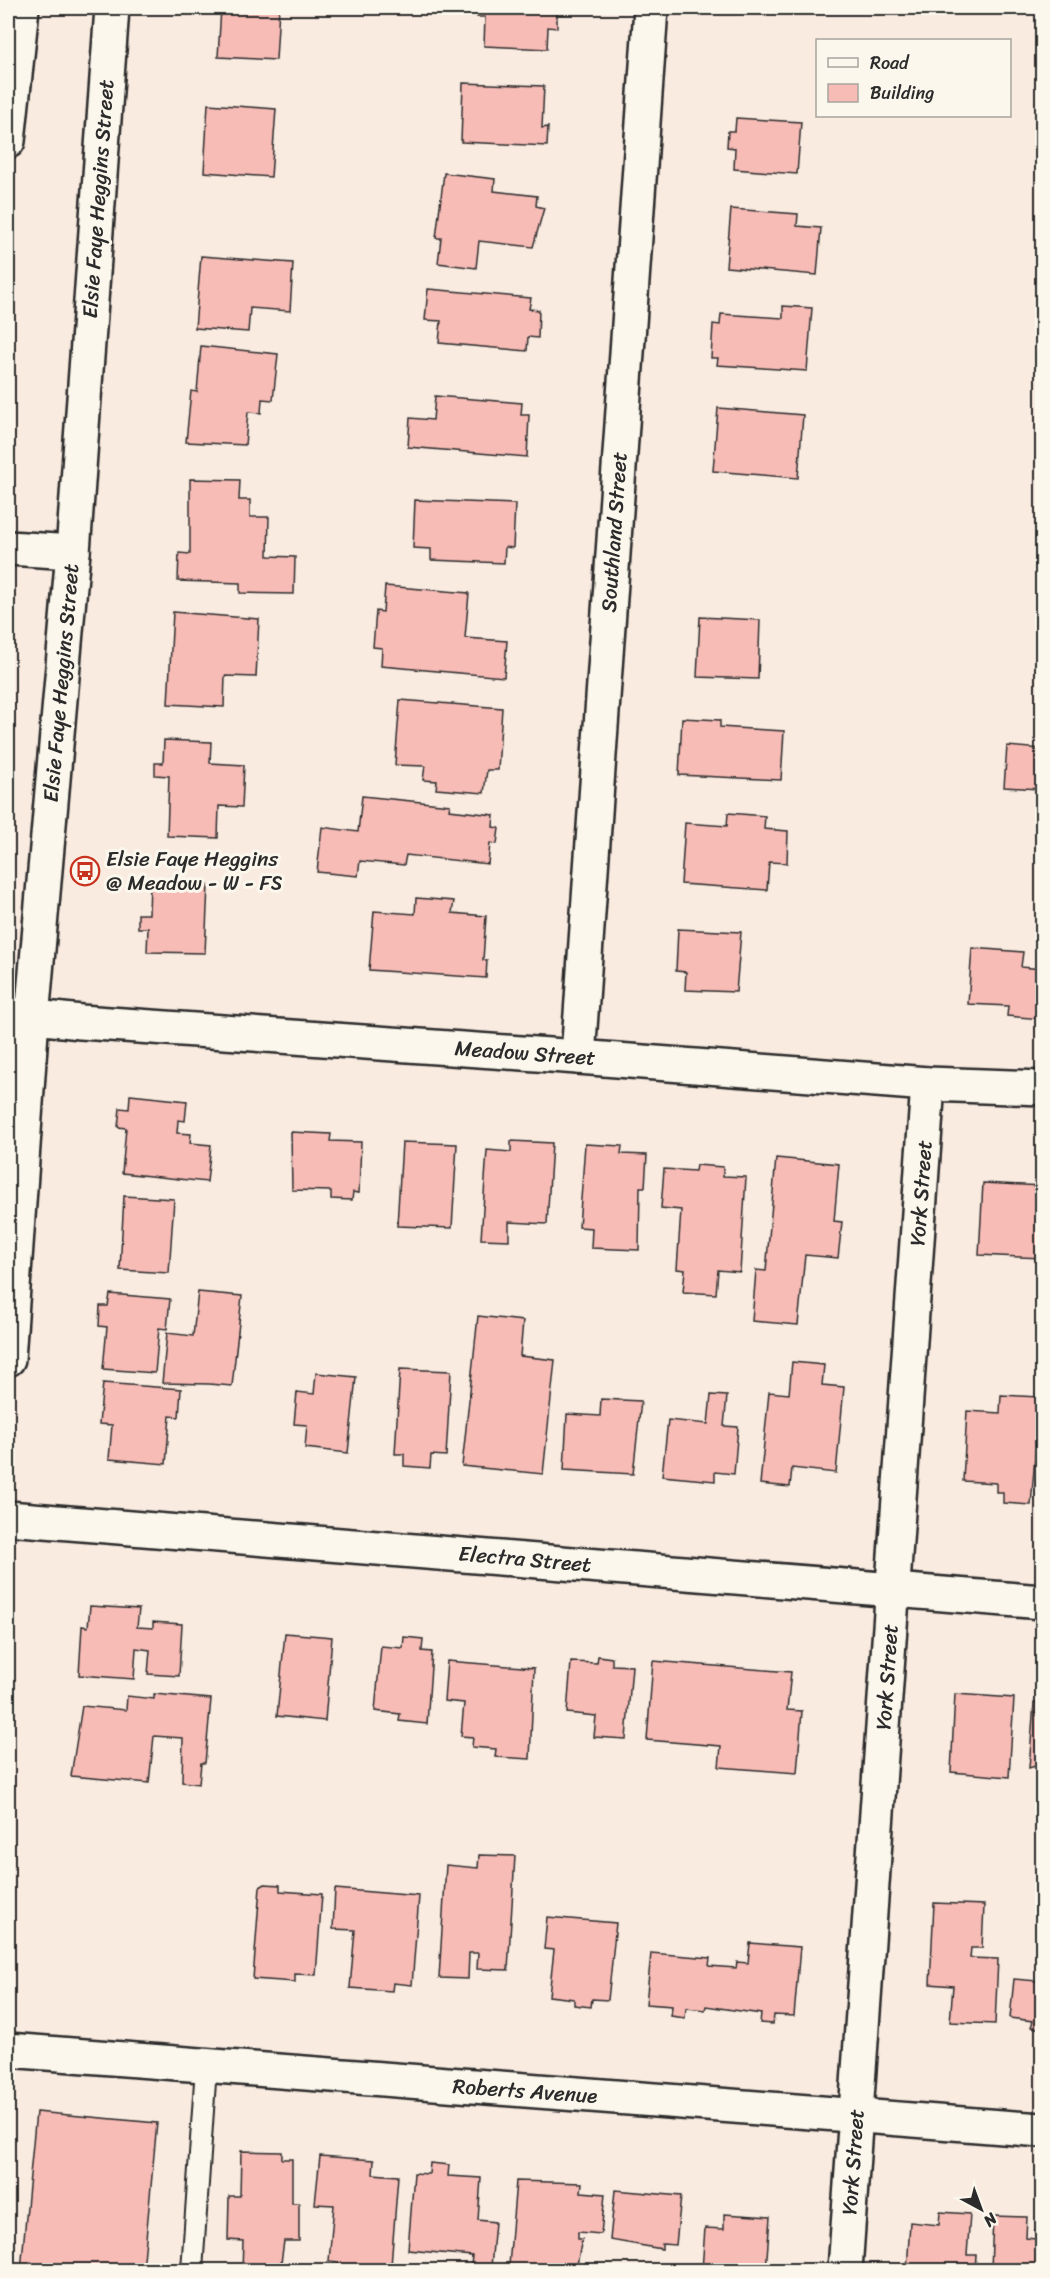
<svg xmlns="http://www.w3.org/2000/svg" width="1050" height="2278" viewBox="0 0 1050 2278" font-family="Sriracha,sans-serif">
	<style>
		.building { fill: #f8bcb7; stroke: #2b2b2b; stroke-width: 1.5 }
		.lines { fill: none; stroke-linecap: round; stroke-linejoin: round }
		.lane-casing { stroke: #2b2b2b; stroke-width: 24 }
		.street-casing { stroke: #2b2b2b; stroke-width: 38 }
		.secondary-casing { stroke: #2b2b2b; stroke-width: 38 }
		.lane { stroke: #fbf7ec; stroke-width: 20 }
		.street { stroke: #fbf7ec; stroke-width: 33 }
		.secondary { stroke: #fbf7ec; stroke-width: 33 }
		.labels { text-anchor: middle; stroke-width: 6; stroke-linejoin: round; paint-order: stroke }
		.street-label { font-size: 21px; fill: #2b2b2b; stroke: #fbf7ec }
		.poi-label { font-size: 21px; fill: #2b2b2b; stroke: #fbf7ec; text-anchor: start }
	</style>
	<rect width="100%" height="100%" fill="#faebe1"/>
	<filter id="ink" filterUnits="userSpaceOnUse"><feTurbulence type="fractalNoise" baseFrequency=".0167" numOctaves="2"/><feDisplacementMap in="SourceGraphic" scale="12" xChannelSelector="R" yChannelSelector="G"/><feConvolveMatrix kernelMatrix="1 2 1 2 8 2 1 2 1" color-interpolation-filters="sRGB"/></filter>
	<g filter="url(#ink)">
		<g class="building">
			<polygon points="221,8 279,8 276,60 218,57"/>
			<polygon points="477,8 550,8 550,9 557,10 557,28 548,27 547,49 484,46 485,17 477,17"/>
			<polygon points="463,83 544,86 542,128 548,127 547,146 461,142"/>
			<polygon points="208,104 276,109 271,177 204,172"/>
			<polygon points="736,118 801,122 797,174 734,169 735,148 727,147 728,131 735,131"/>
			<polygon points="444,173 495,179 494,191 537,196 536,206 544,208 533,247 479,241 476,268 438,263 441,238 436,238"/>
			<polygon points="731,209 798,214 797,226 821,228 817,275 726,267"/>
			<polygon points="201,256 293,263 290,311 250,308 248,332 195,328"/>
			<polygon points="428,289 531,298 529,309 539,310 538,338 528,337 527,351 439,343 441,321 425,320"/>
			<polygon points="783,306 812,308 807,371 717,365 718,358 711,358 713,324 720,325 721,314 783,318"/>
			<polygon points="201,346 278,354 273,400 262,399 261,413 248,412 245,445 186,442 191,391 197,392"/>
			<polygon points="435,396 522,403 521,415 529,415 527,457 408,447 410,418 433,420"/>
			<polygon points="718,408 803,415 798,478 713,471"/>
			<polygon points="190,479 240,480 239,500 250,500 250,517 269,517 268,556 295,557 294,594 240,593 240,583 178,581 179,553 190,554"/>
			<polygon points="415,500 515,504 513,548 505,547 504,563 431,560 431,549 413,548"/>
			<polygon points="1042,570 1042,616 1039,616"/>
			<polygon points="385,586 469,593 465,638 507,641 504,677 381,666 382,648 373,647 376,611 383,612"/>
			<polygon points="173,612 259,619 256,677 225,676 224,707 168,704"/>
			<polygon points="700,617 760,620 758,679 697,677"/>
			<polygon points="400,700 502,708 498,770 487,770 484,793 436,789 437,781 423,780 425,766 395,765"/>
			<polygon points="682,718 720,720 720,727 784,731 781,780 679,775"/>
			<polygon points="1042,738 1042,814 1038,813 1040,789 1004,787 1007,746 1042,749"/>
			<polygon points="164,740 211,742 210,763 244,765 242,807 219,806 218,838 167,836 169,776 155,775 155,763 163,763"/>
			<polygon points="362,796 450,805 449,810 494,815 493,827 499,828 497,844 490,843 488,864 406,855 404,865 360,861 358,876 317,872 322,827 358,832"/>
			<polygon points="728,813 765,816 764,829 788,831 787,863 769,862 767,890 681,884 685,823 727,826"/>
			<polygon points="150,883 208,885 205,953 147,952 148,928 138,928 138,914 149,914"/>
			<polygon points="416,898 454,901 452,913 486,916 483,960 487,960 486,978 369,970 374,911 415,914"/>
			<polygon points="678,929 741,932 736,992 685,990 686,972 676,971"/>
			<polygon points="972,948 1023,952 1021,967 1042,969 1042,1019 1007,1016 1008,1006 968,1004"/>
			<polygon points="130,1095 187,1101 185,1121 178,1120 177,1133 191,1134 190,1143 211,1145 207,1182 122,1173 126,1128 118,1127 120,1108 129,1109"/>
			<polygon points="291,1132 331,1134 330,1141 361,1142 359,1193 353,1192 352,1200 331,1199 331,1191 292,1190"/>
			<polygon points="511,1141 552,1143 547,1224 509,1222 509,1240 481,1239 487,1150 511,1152"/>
			<polygon points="402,1142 457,1144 452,1228 397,1226"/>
			<polygon points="585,1144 622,1146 621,1154 647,1155 645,1187 640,1187 639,1250 591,1248 592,1228 579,1227"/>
			<polygon points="776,1158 839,1164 834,1221 842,1222 838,1258 805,1255 798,1325 752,1321 756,1270 766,1271"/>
			<polygon points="696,1165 723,1167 723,1176 746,1177 740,1272 718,1270 716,1294 683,1292 685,1270 677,1269 681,1210 661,1208 664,1169 695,1171"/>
			<polygon points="983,1183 1042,1186 1042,1258 979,1255"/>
			<polygon points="124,1196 174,1199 169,1273 120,1270"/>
			<polygon points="198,1292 242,1296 232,1386 209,1384 162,1383 167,1333 193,1336"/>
			<polygon points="110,1294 170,1299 167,1329 159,1328 155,1373 103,1369 107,1327 99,1326 100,1306 108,1306"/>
			<polygon points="478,1316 523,1321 520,1356 555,1360 543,1474 462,1466"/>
			<polygon points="792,1362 824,1365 822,1385 844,1387 836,1473 792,1468 790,1487 760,1484 769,1392 789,1394"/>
			<polygon points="400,1369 451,1371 446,1456 431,1455 430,1468 404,1466 404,1454 395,1454"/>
			<polygon points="316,1373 356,1377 348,1453 305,1448 307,1425 294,1424 297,1392 314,1394"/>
			<polygon points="103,1383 181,1389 179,1417 170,1416 166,1464 109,1459 112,1425 99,1424"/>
			<polygon points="711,1395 727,1396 724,1426 738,1427 734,1474 715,1472 715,1481 662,1476 668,1420 708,1424"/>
			<polygon points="1001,1395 1040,1397 1031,1505 1003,1503 1003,1492 996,1492 996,1483 963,1481 967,1411 1000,1413"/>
			<polygon points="601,1399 641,1401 633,1474 564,1470 567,1414 600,1416"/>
			<polygon points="90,1606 139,1609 137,1627 153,1628 153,1622 182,1624 179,1676 148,1674 150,1650 136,1648 134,1679 79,1675 82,1626 88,1627"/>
			<polygon points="285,1633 332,1637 325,1721 277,1716"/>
			<polygon points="404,1637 423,1639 422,1651 432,1652 427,1724 399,1721 400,1714 375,1711 381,1646 403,1648"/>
			<polygon points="598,1656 612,1658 612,1665 632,1666 626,1739 594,1737 596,1716 567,1713 571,1662 597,1663"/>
			<polygon points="447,1661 534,1668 530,1759 495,1757 496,1749 472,1747 473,1737 461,1736 464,1703 444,1701"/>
			<polygon points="653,1661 791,1672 787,1710 802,1711 797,1773 719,1767 721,1746 647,1740"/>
			<polygon points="154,1694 211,1699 205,1763 201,1763 199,1784 182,1782 183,1738 154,1736 149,1783 71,1776 82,1706 126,1710 127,1696 154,1699"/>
			<polygon points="955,1694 1014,1698 1009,1777 951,1772"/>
			<polygon points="1034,1703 1042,1703 1042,1764 1029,1768"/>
			<polygon points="479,1855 515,1856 508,1970 477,1969 478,1953 469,1953 468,1979 439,1978 446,1865 478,1868"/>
			<polygon points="265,1884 280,1885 280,1891 322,1894 316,1975 295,1974 295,1982 253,1979 260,1887"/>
			<polygon points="335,1889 419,1896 412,1985 393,1983 392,1991 350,1988 355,1930 333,1929"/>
			<polygon points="934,1903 984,1905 982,1948 971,1948 970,1958 998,1959 995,2024 950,2022 953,1986 930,1984"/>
			<polygon points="547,1917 616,1923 608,2000 592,1999 591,2007 574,2005 574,1999 549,1996 554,1950 544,1949"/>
			<polygon points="1042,1923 1042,2029 1031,2027 1033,2021 1010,2018 1014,1979 1037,1981"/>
			<polygon points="750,1943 800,1947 794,2016 774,2015 773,2024 760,2023 761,2014 706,2006 705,2010 686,2008 685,2018 671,2016 672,2006 646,2004 651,1953 710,1958 709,1966 736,1968 737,1962 748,1963"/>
			<polygon points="36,2112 157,2123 143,2270 21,2270"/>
			<polygon points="241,2151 282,2152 282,2159 292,2159 292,2203 299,2203 299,2241 284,2241 280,2270 242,2270 243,2241 228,2240 229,2196 240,2196"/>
			<polygon points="320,2156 374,2160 373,2174 398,2176 391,2266 372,2264 372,2270 337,2270 338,2262 329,2261 334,2205 315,2204"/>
			<polygon points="430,2163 449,2165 448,2176 481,2178 478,2220 495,2222 491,2267 471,2265 472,2256 408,2250 414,2173 429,2174"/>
			<polygon points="516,2181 582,2183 581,2192 605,2194 601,2234 578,2232 578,2239 582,2239 576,2270 509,2266"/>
			<polygon points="615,2190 681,2196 676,2245 662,2244 662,2249 610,2240"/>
			<polygon points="940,2212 970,2214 967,2255 976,2255 975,2270 907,2270 910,2222 939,2225"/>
			<polygon points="724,2214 770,2217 766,2270 702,2270 705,2228 724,2229"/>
			<polygon points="993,2216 1027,2217 1026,2238 1036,2239 1035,2231 1042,2231 1042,2270 991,2270"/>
		</g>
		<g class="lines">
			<g class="lane-casing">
				<polyline id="lane" points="192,2270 206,2067"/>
			</g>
			<g class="street-casing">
				<g id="street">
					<polyline points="8,548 73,552"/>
					<polyline points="8,1014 81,1022 578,1057 928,1084 1042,1088"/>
					<polyline points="578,1057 651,8"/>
					<polyline points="8,1518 1042,1602"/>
					<polyline points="8,2050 1042,2130"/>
					<polyline points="845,2270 928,1084"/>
				</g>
			</g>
			<g class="secondary-casing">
				<g id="secondary">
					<polyline points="8,141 22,8"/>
					<polyline points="8,1359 32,1018 73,552 112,8"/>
				</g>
			</g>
			<use href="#lane" class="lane"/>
			<use href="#street" class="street"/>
			<use href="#secondary" class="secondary"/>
		</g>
	</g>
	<defs>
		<g id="bus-ring" transform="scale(1.5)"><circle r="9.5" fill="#fbf7ec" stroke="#c8321e" stroke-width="1.5"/><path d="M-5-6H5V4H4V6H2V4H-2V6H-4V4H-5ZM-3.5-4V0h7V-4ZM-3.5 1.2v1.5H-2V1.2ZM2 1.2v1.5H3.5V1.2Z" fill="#c8321e"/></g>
	</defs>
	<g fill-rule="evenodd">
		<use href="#bus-ring" x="85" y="871"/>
	</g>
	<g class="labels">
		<g class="street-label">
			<text transform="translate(98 199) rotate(-86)" y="7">Elsie Faye Heggins Street</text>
			<text transform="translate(614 532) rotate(-86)" y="7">Southland Street</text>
			<text transform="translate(61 683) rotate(-85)" y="7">Elsie Faye Heggins Street</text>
			<text transform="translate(525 1053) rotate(4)" y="7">Meadow Street</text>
			<text transform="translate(921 1193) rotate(-86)" y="7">York Street</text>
			<text transform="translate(525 1559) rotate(5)" y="7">Electra Street</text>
			<text transform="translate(887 1677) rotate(-86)" y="7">York Street</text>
			<text transform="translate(525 2091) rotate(4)" y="7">Roberts Avenue</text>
			<text transform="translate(853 2162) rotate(-86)" y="7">York Street</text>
		</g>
		<g class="poi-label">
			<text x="106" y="866">Elsie Faye Heggins<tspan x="106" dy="24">@ Meadow - W - FS</tspan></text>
		</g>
	</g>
	<rect width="1050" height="2278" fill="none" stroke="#fbf7ec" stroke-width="30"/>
	<rect x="15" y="15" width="1020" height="2248" fill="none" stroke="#2b2b2b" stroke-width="2" filter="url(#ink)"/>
	<rect x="816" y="39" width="195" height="78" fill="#fbf7ec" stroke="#a8a59f" stroke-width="1.5"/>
	<rect x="828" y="58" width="30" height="9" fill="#fbf7ec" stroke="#a8a59f" stroke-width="1.5"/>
	<text x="870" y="69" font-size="18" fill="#2b2b2b">Road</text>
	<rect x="828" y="84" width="30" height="18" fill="#f8bcb7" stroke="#a8a59f" stroke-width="1.5"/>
	<text x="870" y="99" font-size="18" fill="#2b2b2b">Building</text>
	<g transform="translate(981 2209) rotate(139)" stroke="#fbf7ec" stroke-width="4.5" paint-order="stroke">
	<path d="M0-4.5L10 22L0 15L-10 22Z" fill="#2b2b2b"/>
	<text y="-9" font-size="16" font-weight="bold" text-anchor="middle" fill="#2b2b2b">N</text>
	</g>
</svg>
